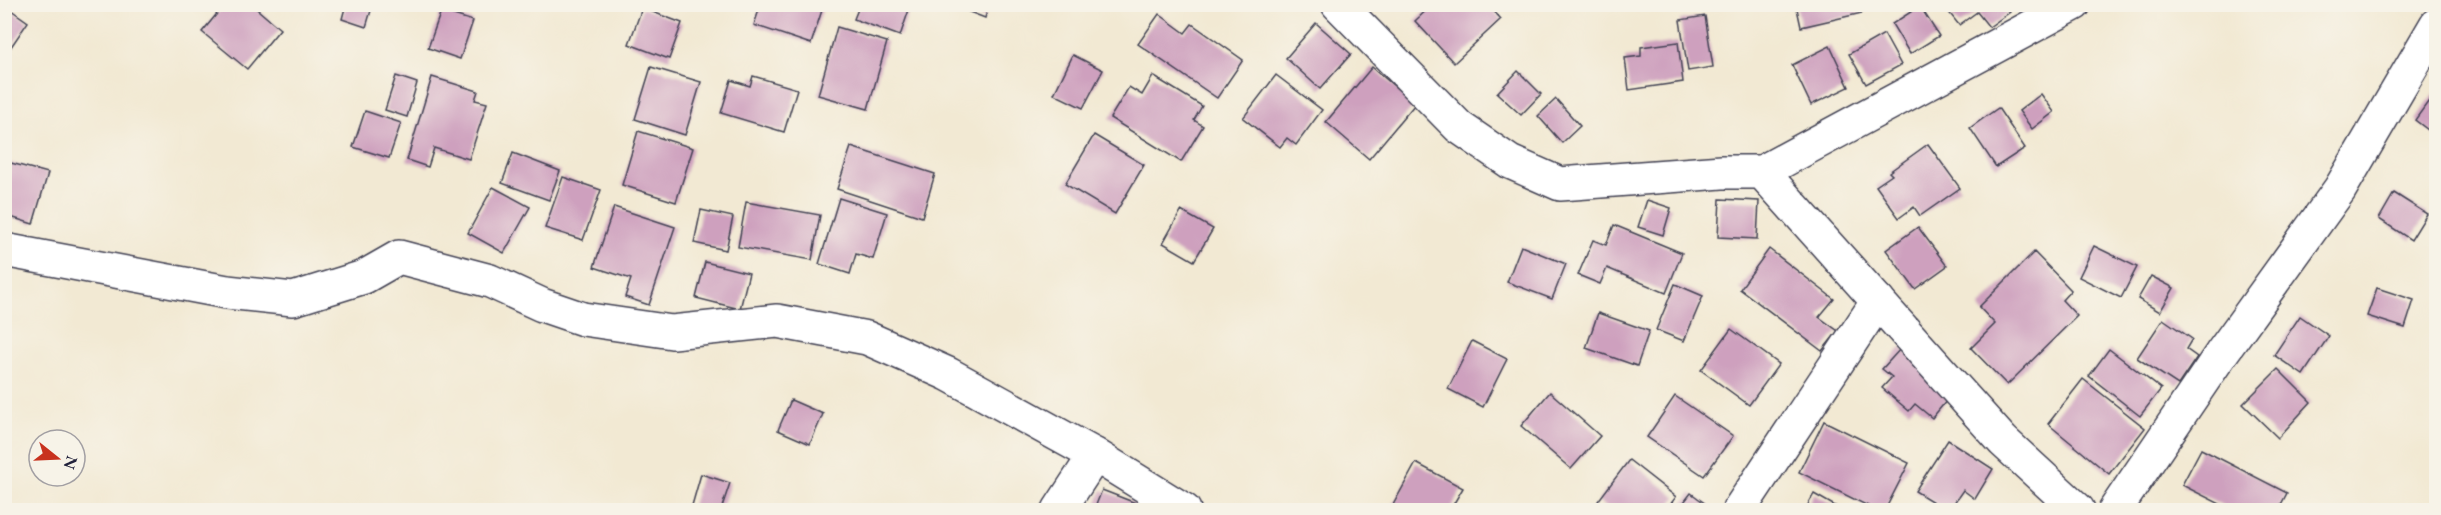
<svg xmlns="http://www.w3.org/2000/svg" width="2441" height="515" viewBox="0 0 2441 515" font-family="'EB Garamond',serif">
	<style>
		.building { fill: #cea0be }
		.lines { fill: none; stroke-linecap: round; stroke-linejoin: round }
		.street-casing { stroke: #414052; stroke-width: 36 }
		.street { stroke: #fff; stroke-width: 33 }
	</style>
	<rect width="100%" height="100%" fill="#f7f3e8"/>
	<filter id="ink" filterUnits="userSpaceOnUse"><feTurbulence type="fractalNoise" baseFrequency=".0167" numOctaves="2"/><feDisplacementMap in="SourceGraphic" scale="12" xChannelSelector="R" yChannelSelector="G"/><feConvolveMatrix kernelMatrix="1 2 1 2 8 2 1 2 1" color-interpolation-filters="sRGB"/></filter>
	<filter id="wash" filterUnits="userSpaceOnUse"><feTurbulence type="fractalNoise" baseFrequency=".008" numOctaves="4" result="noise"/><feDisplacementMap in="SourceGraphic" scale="24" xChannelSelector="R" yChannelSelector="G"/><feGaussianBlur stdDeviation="1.35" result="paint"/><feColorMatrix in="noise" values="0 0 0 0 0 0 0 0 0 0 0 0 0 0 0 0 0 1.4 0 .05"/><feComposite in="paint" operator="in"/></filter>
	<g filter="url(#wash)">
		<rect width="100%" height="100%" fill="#f2e9d3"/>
		<g id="blocks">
			<g class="building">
				<polygon points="225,4 251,4 280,29 247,69 202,32"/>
				<polygon points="346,4 373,4 366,27 342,19"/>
				<polygon points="761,4 824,4 811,44 754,25"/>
				<polygon points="860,4 911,4 900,36 854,19"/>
				<polygon points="960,4 989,4 985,18 959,8"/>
				<polygon points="1433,4 1487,4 1501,19 1454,63 1415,21"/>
				<polygon points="1796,4 1860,4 1862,13 1801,27"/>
				<polygon points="1955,4 2005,4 2010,12 1989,27 1977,12 1959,25 1947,10"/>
				<polygon points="4,5 28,22 4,57"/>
				<polygon points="1920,6 1939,36 1910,54 1892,24"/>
				<polygon points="642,8 682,23 669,59 629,44"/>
				<polygon points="441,11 473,21 460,59 428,48"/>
				<polygon points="1159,14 1185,33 1192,24 1243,60 1217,98 1138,44"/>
				<polygon points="1705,16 1713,67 1688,71 1680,20"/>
				<polygon points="1316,23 1351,54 1320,89 1286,58"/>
				<polygon points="837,27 887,42 868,109 818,95"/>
				<polygon points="1884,34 1901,65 1866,84 1849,54"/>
				<polygon points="1678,42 1683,82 1629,90 1625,58 1641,56 1641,47"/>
				<polygon points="1830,46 1849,87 1811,105 1792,65"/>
				<polygon points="1073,55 1103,70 1083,108 1054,94"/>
				<polygon points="651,67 701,82 685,135 635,119"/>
				<polygon points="1372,67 1415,104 1369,159 1326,122"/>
				<polygon points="1518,71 1541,94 1521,115 1497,93"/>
				<polygon points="1276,75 1322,110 1296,145 1287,138 1280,147 1243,118"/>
				<polygon points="396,76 417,83 407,117 385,110"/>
				<polygon points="753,76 797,89 784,132 721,113 731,80 750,86"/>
				<polygon points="1153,76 1202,106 1194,120 1203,126 1181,162 1110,118 1129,87 1142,95"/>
				<polygon points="432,77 478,91 475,100 487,103 469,159 434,148 428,167 407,160"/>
				<polygon points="2436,91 2436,136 2415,120"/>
				<polygon points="2041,94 2054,112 2032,129 2019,111"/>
				<polygon points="1556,99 1580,126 1562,143 1538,116"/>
				<polygon points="1998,108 2025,148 1996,167 1970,128"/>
				<polygon points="365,111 401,123 389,158 353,147"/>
				<polygon points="638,131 693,148 676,202 622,185"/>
				<polygon points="1094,135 1144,165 1115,214 1065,184"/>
				<polygon points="1928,144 1960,188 1920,216 1914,207 1899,218 1876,186 1892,175 1889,172"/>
				<polygon points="851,147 935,174 922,217 837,189"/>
				<polygon points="513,153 560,171 549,200 502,183"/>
				<polygon points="11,163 48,173 33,224 4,215 4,185"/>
				<polygon points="563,177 601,190 583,240 545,228"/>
				<polygon points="493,187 530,207 504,253 468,233"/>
				<polygon points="2394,193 2427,214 2411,240 2379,219"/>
				<polygon points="839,198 887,213 873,259 856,254 850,274 819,264"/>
				<polygon points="1720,199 1759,201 1757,239 1718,237"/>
				<polygon points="1647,200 1671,208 1663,235 1638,227"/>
				<polygon points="746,202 820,215 812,260 738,247"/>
				<polygon points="614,207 675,227 649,305 625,297 631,279 594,267"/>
				<polygon points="701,210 733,217 726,250 694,243"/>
				<polygon points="1181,211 1213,229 1194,261 1163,243"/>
				<polygon points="1614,225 1682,253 1666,293 1607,268 1600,284 1578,275 1593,240 1606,245"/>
				<polygon points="1918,227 1947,266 1915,289 1886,250"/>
				<polygon points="1521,246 1566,264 1552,299 1507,282"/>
				<polygon points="2094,246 2137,267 2121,298 2079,277"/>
				<polygon points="1769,249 1834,299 1819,317 1838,331 1822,351 1740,289"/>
				<polygon points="2034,252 2071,290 2062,300 2077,316 2007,385 1971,348 1995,324 1979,307"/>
				<polygon points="705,262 749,273 740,309 696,298"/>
				<polygon points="2151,276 2174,288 2160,312 2138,299"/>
				<polygon points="1675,284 1703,296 1684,341 1656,330"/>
				<polygon points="2377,288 2414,300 2405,328 2367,316"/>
				<polygon points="1598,313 1649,331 1637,366 1586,348"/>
				<polygon points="2300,316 2329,336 2303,375 2274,355"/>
				<polygon points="2163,319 2192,339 2186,349 2197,357 2178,385 2137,358"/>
				<polygon points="1731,329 1779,364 1749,405 1701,370"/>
				<polygon points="1472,341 1507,359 1483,407 1448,389"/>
				<polygon points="1901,348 1953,393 1932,418 1915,404 1909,411 1882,388 1892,377 1882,369"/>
				<polygon points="2109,349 2161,389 2140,416 2089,376"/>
				<polygon points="2278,369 2311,402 2278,438 2243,404"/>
				<polygon points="2083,379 2145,428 2109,474 2048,424"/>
				<polygon points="1550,392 1600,436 1571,469 1521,426"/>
				<polygon points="1675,396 1733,436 1704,476 1647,437"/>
				<polygon points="791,400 823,414 810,444 778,430"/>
				<polygon points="1824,421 1909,463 1885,510 1876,510 1799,472"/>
				<polygon points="1948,440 1993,469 1975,499 1963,490 1949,510 1946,510 1915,491"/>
				<polygon points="2201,449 2287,493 2278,510 2232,510 2182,485"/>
				<polygon points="1629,460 1676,497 1666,510 1610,510 1598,501"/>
				<polygon points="1416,463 1463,488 1450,510 1403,510 1393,505"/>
				<polygon points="701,474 730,483 721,510 691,509"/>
				<polygon points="1102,490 1138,504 1135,510 1094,510"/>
				<polygon points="1691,493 1714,510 1678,510"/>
				<polygon points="1814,494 1842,510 1805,510"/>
			</g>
		</g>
	</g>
	<g filter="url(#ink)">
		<use href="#blocks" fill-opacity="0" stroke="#414052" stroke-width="1.5"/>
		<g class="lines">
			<g class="street-casing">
				<g id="street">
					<polyline points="1338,4 1459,127 1510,162 1560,184 1722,172 1762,172 2003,441 2078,510"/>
					<polyline points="1762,172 2074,4"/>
					<polyline points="4,250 227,292 293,299 364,277 399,257 490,281 542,305 583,319 672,332 777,321 867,338 948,374 1095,455 1184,510"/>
					<polyline points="1059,510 1095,455"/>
					<polyline points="1739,510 1878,301"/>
					<polyline points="2115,510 2221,354 2340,189 2436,25"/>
				</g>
			</g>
			<use href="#street" class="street"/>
		</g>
	</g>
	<rect width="2441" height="515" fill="none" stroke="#f7f3e8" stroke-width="24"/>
	<g transform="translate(57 458) rotate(108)"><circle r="28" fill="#f7f3e8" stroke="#a29fa3" stroke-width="1.5"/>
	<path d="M0-4.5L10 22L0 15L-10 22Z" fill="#c8321e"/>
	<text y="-9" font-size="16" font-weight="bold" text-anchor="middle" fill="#22223b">N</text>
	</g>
</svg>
